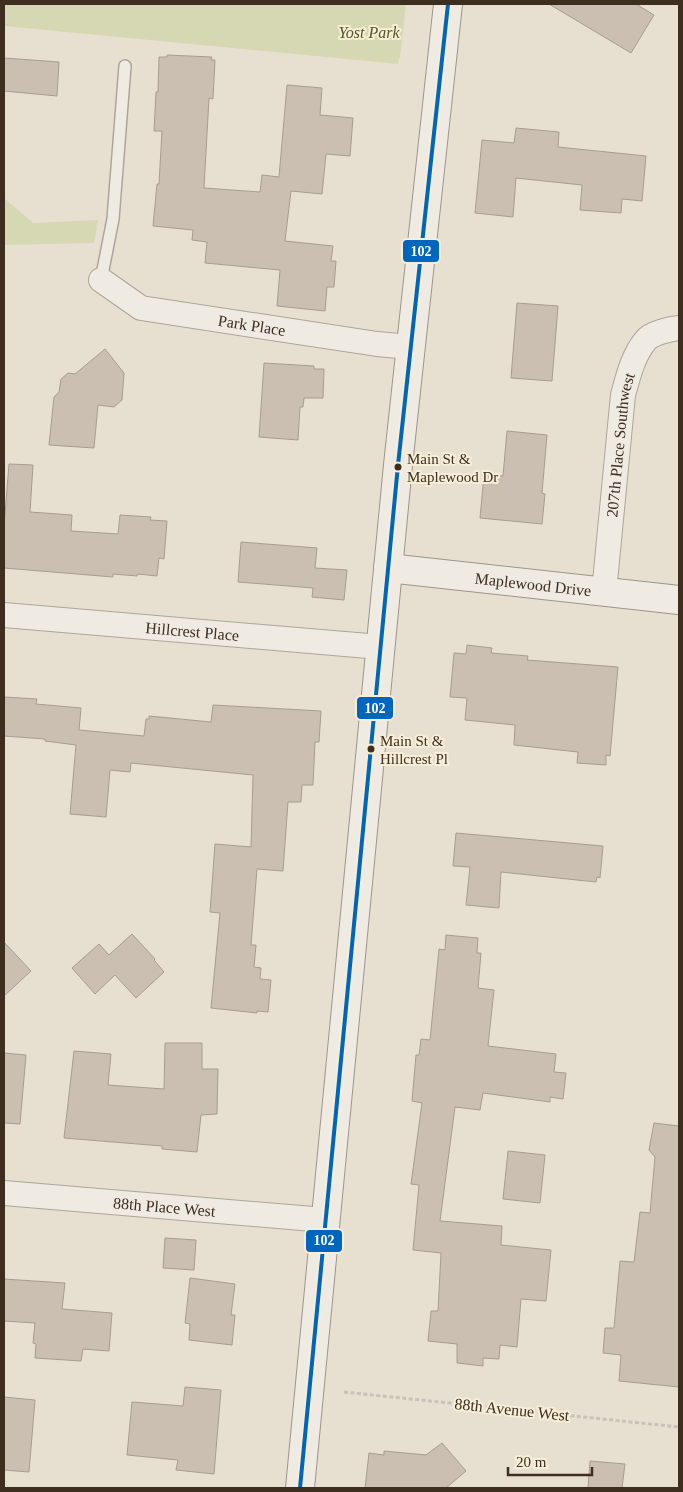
<svg xmlns="http://www.w3.org/2000/svg" width="683" height="1492" viewBox="0 0 683 1492" font-family="'Times New Roman',serif">
	<style>
		.green { fill: #d6d7b3 }
		.building { fill: #cbbfb2; stroke: #a89c90 }
		.lines { fill: none; stroke-linecap: round; stroke-linejoin: round }
		.lane-casing { stroke: #ada599; stroke-width: 14 }
		.street-casing { stroke: #ada599; stroke-width: 26 }
		.secondary-casing { stroke: #9c958a; stroke-width: 30 }
		.path { stroke: #c8c2b9; stroke-width: 3; stroke-dasharray: 4 2.5; stroke-linecap: butt }
		.lane { stroke: #efebe3; stroke-width: 11 }
		.street { stroke: #efebe3; stroke-width: 24 }
		.secondary { stroke: #efebe3; stroke-width: 28 }
		.bus-1-casing { stroke: #f7eed8; stroke-width: 8 }
		.bus-1 { stroke: #0065bd; stroke-width: 4 }
		.bus-dot { fill: #3d2e20; stroke: #f7eed8; stroke-width: 2 }
		.labels { text-anchor: middle; stroke-width: 4; stroke-linejoin: round; paint-order: stroke }
		.bus-label { font-size: 15px; fill: #3d2e20; stroke: #f7eed8; text-anchor: start }
		.park-label { font-size: 16px; font-style: italic; fill: #4d5a26; stroke: #f7eed8 }
		.street-label { font-size: 16px; fill: #3d2e20; stroke: #f7eed8 }
		.line-badge { stroke: #f7eed8; stroke-width: 2 }
		.badge-label { font-size: 14px; text-anchor: middle; font-weight: bold; fill: #fff }
	</style>
	<rect width="100%" height="100%" fill="#e7e0d1"/>
	<g class="green">
		<polygon points="4,4 406,4 400,58 399,58 398,64 4,26"/>
		<polygon points="4,198 33,223 98,220 94,243 4,245"/>
	</g>
	<g class="building">
		<polygon points="549,4 636,4 654,15 631,53"/>
		<polygon points="167,55 212,57 211,60 215,60 213,99 209,98 204,188 260,192 262,175 279,177 287,85 322,88 320,115 353,118 350,156 326,154 322,194 291,191 285,241 333,246 331,261 336,261 334,287 327,287 325,311 277,306 280,270 205,263 207,242 192,240 193,230 153,226 157,184 159,184 162,131 154,131 156,92 158,92 159,57 167,57"/>
		<polygon points="4,58 59,62 57,96 4,91"/>
		<polygon points="516,128 559,132 558,147 646,156 642,201 622,199 621,213 580,210 582,185 516,178 513,217 475,213 482,140 514,143"/>
		<polygon points="517,303 558,306 552,381 511,378"/>
		<polygon points="105,349 124,373 122,400 114,407 98,405 94,448 49,445 54,397 59,392 61,379 68,373 75,374"/>
		<polygon points="264,363 314,366 314,369 324,369 323,398 304,398 303,407 300,407 298,440 259,437"/>
		<polygon points="507,431 547,435 542,493 545,494 542,524 480,518 484,475 503,476"/>
		<polygon points="9,464 33,465 30,512 72,515 71,531 118,534 120,515 151,517 150,520 167,521 164,559 159,558 157,576 138,574 137,576 113,574 113,577 4,568 4,527"/>
		<polygon points="241,542 317,548 315,568 347,570 344,600 312,597 313,588 238,582"/>
		<polygon points="467,645 492,648 491,653 528,656 527,660 618,667 610,756 606,755 606,765 577,763 578,752 514,745 515,725 465,720 467,698 450,697 454,653 466,654"/>
		<polygon points="4,697 37,699 36,704 81,708 79,730 144,736 146,719 149,719 149,716 211,722 213,705 321,711 319,742 315,742 313,785 302,785 301,802 288,802 283,871 257,869 251,945 256,945 254,967 261,968 260,979 271,980 268,1012 257,1011 257,1013 211,1008 220,913 210,912 215,844 251,847 253,775 131,763 130,772 110,770 106,817 70,814 76,745 45,741 45,739 4,736"/>
		<polygon points="456,833 603,846 600,878 597,877 596,882 501,872 499,908 466,905 470,867 453,866"/>
		<polygon points="132,934 155,959 154,960 164,972 136,998 115,975 95,994 72,968 99,944 109,955"/>
		<polygon points="446,935 478,938 477,953 481,953 478,988 494,990 488,1046 556,1054 554,1072 566,1073 563,1099 550,1097 550,1102 483,1093 480,1110 455,1107 440,1221 502,1226 501,1245 551,1250 546,1301 521,1299 517,1347 500,1345 499,1359 483,1358 483,1366 457,1363 457,1344 428,1341 431,1311 438,1311 441,1253 413,1250 419,1185 411,1184 422,1103 412,1101 416,1055 419,1055 421,1039 430,1040 439,949 445,950"/>
		<polygon points="4,942 31,971 4,996"/>
		<polygon points="165,1043 202,1043 202,1069 218,1069 217,1114 201,1115 197,1152 162,1149 162,1146 64,1138 74,1051 111,1054 108,1085 164,1089"/>
		<polygon points="4,1053 26,1055 20,1124 4,1123"/>
		<polygon points="654,1123 679,1126 679,1387 619,1381 621,1355 603,1353 605,1328 614,1328 620,1261 634,1262 640,1212 650,1213 655,1157 649,1150"/>
		<polygon points="508,1151 545,1155 540,1203 503,1199"/>
		<polygon points="165,1238 196,1240 194,1270 163,1268"/>
		<polygon points="190,1278 235,1284 231,1315 235,1315 232,1345 189,1340 190,1324 185,1323"/>
		<polygon points="4,1279 65,1283 62,1309 112,1313 109,1351 83,1349 81,1361 35,1358 36,1344 33,1343 35,1323 4,1321"/>
		<polygon points="185,1387 221,1390 214,1474 176,1470 178,1460 127,1455 132,1402 183,1406"/>
		<polygon points="4,1397 35,1400 29,1472 4,1470"/>
		<polygon points="442,1443 466,1471 446,1488 365,1488 369,1453 384,1455 384,1451 426,1455"/>
		<polygon points="590,1461 625,1464 622,1488 588,1488"/>
	</g>
	<g class="lines">
		<g class="lane-casing">
			<polyline id="lane" points="101,280 113,219 125,66"/>
		</g>
		<g class="street-casing">
			<g id="street">
				<path id="s1" d="M101,280l40,28 236,36 34,3"/>
				<path id="s2" d="M604,592l19,-197c5,-18 10,-40 23,-55 6,-7 24,-11 33,-12"/>
				<path id="s3" d="M4,615l376,32"/>
				<path id="s4" d="M4,1193l321,27"/>
			</g>
		</g>
		<g class="secondary-casing">
			<g id="secondary">
				<path id="s5" d="M388,568l291,32"/>
				<polyline points="300,1488 398,465 448,4"/>
			</g>
		</g>
		<polyline class="path" points="344,1392 679,1427"/>
		<use href="#lane" class="lane"/>
		<use href="#street" class="street"/>
		<use href="#secondary" class="secondary"/>
		<g class="bus-1-casing">
			<polyline id="bus-1" points="300,1488 398,465 448,4"/>
		</g>
		<use href="#bus-1" class="bus-1"/>
	</g>
	<g class="bus-dot">
		<circle cx="398" cy="467" r="4.5"/>
		<circle cx="371" cy="749" r="4.5"/>
	</g>
	<g class="labels">
		<g class="bus-label">
			<text x="407" y="464">Main St &amp;<tspan x="407" dy="18">Maplewood Dr</tspan></text>
			<text x="380" y="746">Main St &amp;<tspan x="380" dy="18">Hillcrest Pl</tspan></text>
		</g>
		<g class="park-label">
			<text x="369" y="38">Yost Park</text>
		</g>
		<g class="street-label">
			<text dy="6" stroke="none"><textPath href="#s1" startOffset="161">Park Place</textPath></text>
			<text dy="6" stroke="none"><textPath href="#s2" startOffset="148">207th Place Southwest</textPath></text>
			<text dy="6" stroke="none"><textPath href="#s5" startOffset="146">Maplewood Drive</textPath></text>
			<text dy="6" stroke="none"><textPath href="#s3" startOffset="189">Hillcrest Place</textPath></text>
			<text dy="6" stroke="none"><textPath href="#s4" startOffset="161">88th Place West</textPath></text>
			<text transform="translate(512 1409) rotate(6)" y="6">88th Avenue West</text>
		</g>
	</g>
	<g class="line-badge">
		<rect x="402" y="239" width="38" height="24" rx="5" fill="#0065bd"/>
		<rect x="356" y="696" width="38" height="24" rx="5" fill="#0065bd"/>
		<rect x="305" y="1229" width="38" height="24" rx="5" fill="#0065bd"/>
	</g>
	<g class="badge-label">
		<text x="421" y="256">102</text>
		<text x="375" y="713">102</text>
		<text x="324" y="1245">102</text>
	</g>
	<rect width="683" height="1492" fill="none" stroke="#3d2e20" stroke-width="10"/>
	<path d="M508 1467v8h84v-8" fill="none" stroke="#3d2e20" stroke-width="2.5"/>
	<text x="516" y="1467" font-size="15" fill="#3d2e20" stroke="#f7eed8" stroke-width="4" paint-order="stroke">20 m</text>
</svg>
